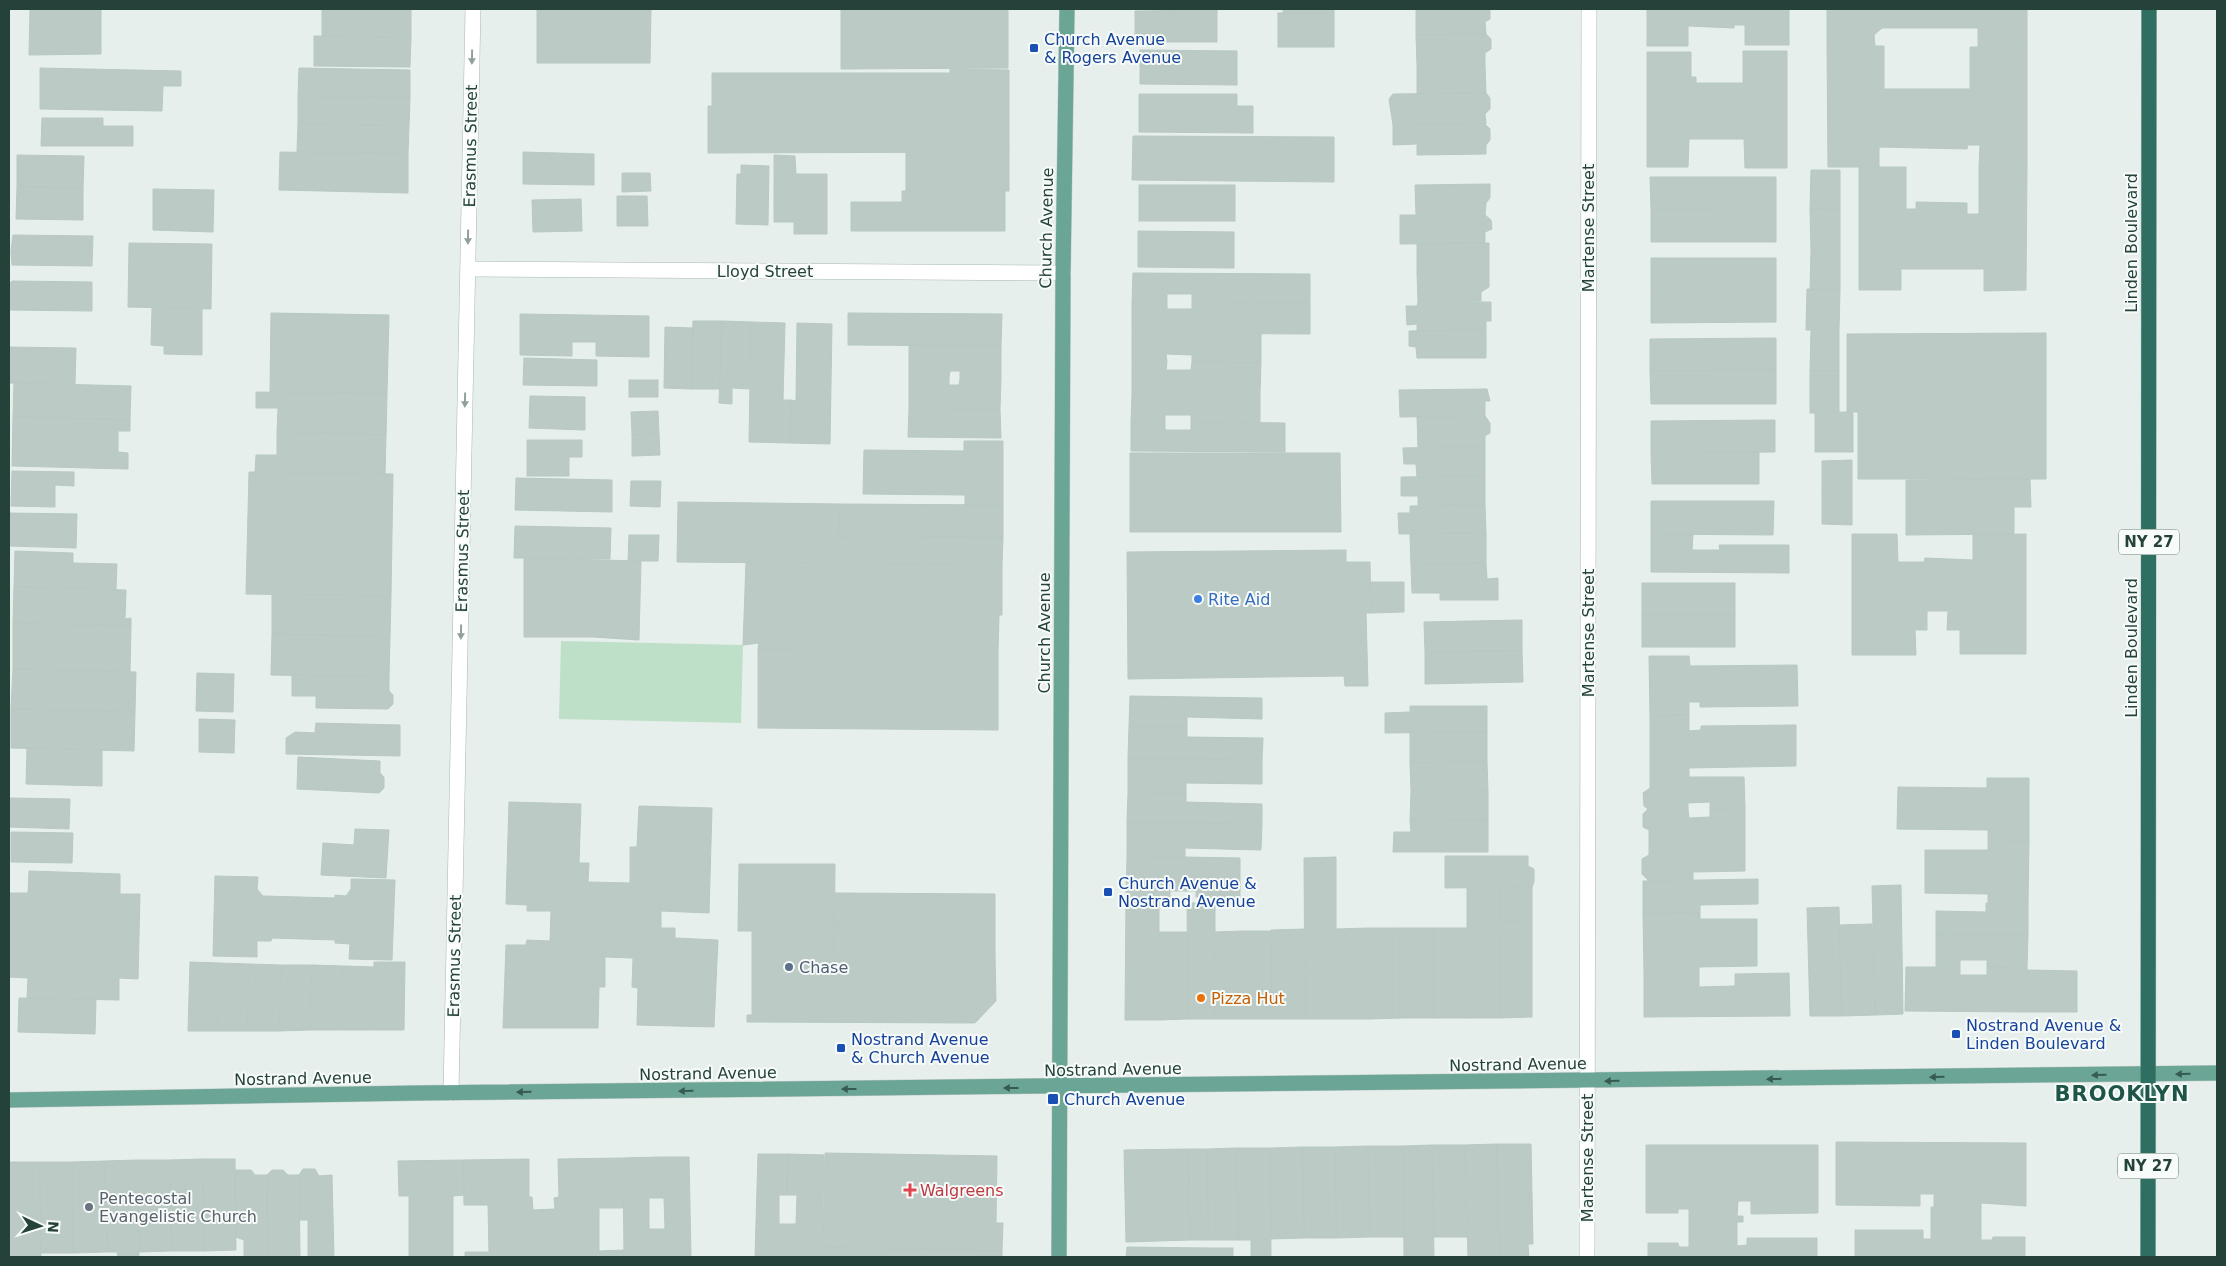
<svg xmlns="http://www.w3.org/2000/svg" width="2226" height="1266" viewBox="0 0 2226 1266" font-family="'DejaVu Sans',sans-serif">
	<style>
		.green { fill: #bfe0c8 }
		.building { fill: #bbcac4; stroke: #b8c9c2 }
		.lines { fill: none; stroke-linecap: round; stroke-linejoin: round }
		.minor-casing { stroke: #a8b8b2; stroke-width: 16 }
		.major-casing { stroke: #c2cac8; stroke-width: 16 }
		.highway-casing { stroke: #c2cac8; stroke-width: 16 }
		.minor { stroke: #fff; stroke-width: 15 }
		.major { stroke: #6aa596; stroke-width: 15 }
		.highway { stroke: #2f6f62; stroke-width: 15 }
		.oneway { fill: #92a09c }
		.oneway2 { fill: #365b51 }
		.transit-dot { fill: #1a4fb4; stroke: #f7fbf9; stroke-width: 2 }
		.shop-dot { fill: #3f7fe0; stroke: #f7fbf9; stroke-width: 2 }
		.service-dot { fill: #5c6f8a; stroke: #f7fbf9; stroke-width: 2 }
		.food-dot { fill: #e8710a; stroke: #f7fbf9; stroke-width: 2 }
		.health-dot { fill: #e0444e; stroke: #f7fbf9; stroke-width: 2 }
		.worship-dot { fill: #6b7280; stroke: #f7fbf9; stroke-width: 2 }
		.labels { text-anchor: middle; stroke-width: 4; stroke-linejoin: round; paint-order: stroke }
		.shield { fill: #f7fbf9; stroke: #637a73; stroke-width: 1 }
		.shield-label { font-size: 15px; font-weight: bold; fill: #24423a }
		.transit-label { font-size: 16px; fill: #164399; stroke: #f7fbf9; text-anchor: start }
		.street-label { font-size: 16px; fill: #24423a; stroke: #f7fbf9 }
		.shop-label { font-size: 16px; fill: #366cbe; stroke: #f7fbf9; text-anchor: start }
		.service-label { font-size: 16px; fill: #4e5e75; stroke: #f7fbf9; text-anchor: start }
		.food-label { font-size: 16px; fill: #c56008; stroke: #f7fbf9; text-anchor: start }
		.health-label { font-size: 16px; fill: #be3a42; stroke: #f7fbf9; text-anchor: start }
		.worship-label { font-size: 16px; fill: #5b616d; stroke: #f7fbf9; text-anchor: start }
		.district-label { font-size: 21px; font-weight: bold; letter-spacing: 1px; fill: #1f5548; stroke: #f7fbf9 }
	</style>
	<rect width="100%" height="100%" fill="#e6efeb"/>
	<polygon class="green" points="561,641 743,645 741,723 559,719"/>
	<g class="building">
		<polygon points="322,9 411,9 411,38 322,36"/>
		<polygon points="537,9 651,9 650,63 537,63"/>
		<polygon points="841,9 1008,9 1008,68 841,69"/>
		<rect x="1283" y="9" width="51" height="4"/>
		<polygon points="1416,9 1490,9 1490,19 1485,22 1486,34 1416,35"/>
		<polygon points="1647,9 1789,9 1789,45 1745,45 1745,25 1734,25 1734,28 1688,26 1688,46 1647,46"/>
		<polygon points="1827,9 2027,9 2027,47 1978,47 1978,28 1882,28 1874,35 1875,46 1827,46"/>
		<polygon points="30,10 101,10 101,54 29,55"/>
		<polygon points="1217,10 1217,42 1135,42 1135,11"/>
		<rect x="1278" y="13" width="56" height="34"/>
		<polygon points="1486,34 1491,39 1491,49 1485,53 1485,65 1417,65 1416,35"/>
		<polygon points="314,36 411,38 410,67 314,66"/>
		<polygon points="1827,46 1884,46 1884,89 1970,89 1970,47 2027,47 2027,167 1979,167 1980,145 1968,145 1967,149 1879,147 1879,167 1828,167"/>
		<polygon points="1140,50 1237,51 1237,85 1140,84"/>
		<polygon points="1743,51 1787,51 1787,168 1745,168 1744,139 1689,139 1688,167 1647,167 1647,52 1691,52 1691,77 1696,77 1696,83 1743,83"/>
		<polygon points="1417,65 1485,65 1486,93 1417,94"/>
		<polygon points="40,68 181,71 181,86 163,86 162,111 40,109"/>
		<polygon points="299,68 410,70 410,98 298,96"/>
		<polygon points="950,69 1009,70 1009,152 708,153 708,106 712,106 712,73 950,73"/>
		<polygon points="1486,93 1490,98 1490,109 1485,114 1486,124 1393,125 1389,99 1393,94"/>
		<polygon points="1139,94 1237,94 1237,106 1253,106 1253,133 1139,132"/>
		<polygon points="298,96 410,98 409,126 298,124"/>
		<polygon points="42,118 103,118 103,126 133,126 133,146 41,146"/>
		<polygon points="1484,123 1490,129 1490,140 1486,145 1486,154 1417,155 1417,144 1393,145 1393,125"/>
		<polygon points="298,124 409,126 408,154 297,152"/>
		<polygon points="1133,136 1334,137 1334,182 1132,180"/>
		<polygon points="280,152 408,154 408,193 279,190"/>
		<polygon points="523,152 594,154 594,185 523,184"/>
		<rect x="906" y="152" width="103" height="39"/>
		<polygon points="17,155 84,156 83,188 17,187"/>
		<polygon points="774,155 795,156 796,174 827,174 827,234 794,234 794,222 774,222"/>
		<polygon points="741,165 769,166 768,225 736,224 737,174 741,174"/>
		<polygon points="1859,167 1906,167 1906,209 1916,209 1916,202 1967,203 1967,214 1979,214 1979,167 2027,167 2026,290 1984,291 1984,269 1901,269 1901,290 1859,290"/>
		<polygon points="1811,170 1840,170 1840,210 1810,209"/>
		<polygon points="622,173 650,173 651,191 622,192"/>
		<polygon points="1650,177 1776,177 1776,208 1651,209"/>
		<polygon points="1490,184 1490,198 1486,203 1485,215 1416,215 1415,185"/>
		<rect x="1139" y="185" width="96" height="36"/>
		<polygon points="17,187 83,188 83,220 16,219"/>
		<polygon points="153,189 214,190 213,232 153,230"/>
		<polygon points="902,191 1005,191 1005,231 851,231 851,202 902,202"/>
		<polygon points="617,196 647,196 648,226 617,226"/>
		<polygon points="581,199 582,231 533,232 532,200"/>
		<polygon points="1776,208 1776,242 1651,242 1651,209"/>
		<polygon points="1810,209 1840,210 1840,250 1811,250"/>
		<polygon points="1400,215 1485,215 1491,220 1492,229 1485,232 1485,243 1400,244"/>
		<polygon points="1138,231 1234,232 1234,268 1138,267"/>
		<polygon points="13,235 93,236 92,266 12,265 11,251"/>
		<polygon points="129,243 212,244 211,309 128,307"/>
		<polygon points="1485,243 1489,243 1489,272 1417,272 1417,244"/>
		<polygon points="1811,250 1840,250 1840,290 1810,290"/>
		<rect x="1651" y="258" width="125" height="32"/>
		<polygon points="1417,272 1489,272 1489,287 1481,292 1481,301 1418,302"/>
		<polygon points="1133,273 1310,274 1310,303 1192,302 1192,294 1167,294 1167,303 1132,303"/>
		<polygon points="12,281 92,282 92,311 10,310 9,284"/>
		<polygon points="1807,289 1840,290 1839,330 1806,330"/>
		<polygon points="1651,290 1776,290 1776,322 1651,323"/>
		<polygon points="1192,302 1310,303 1310,334 1132,333 1132,303 1167,303 1167,309 1192,309"/>
		<polygon points="1418,302 1491,302 1491,321 1486,321 1486,330 1417,331 1417,324 1407,325 1406,306 1417,306"/>
		<polygon points="152,308 202,309 202,355 164,354 164,346 151,345"/>
		<polygon points="271,313 389,315 387,394 270,392"/>
		<polygon points="848,313 1002,314 1001,346 848,345"/>
		<polygon points="520,314 649,316 649,357 596,356 596,342 572,342 572,356 520,355"/>
		<polygon points="693,321 722,321 720,389 691,389"/>
		<polygon points="722,321 751,322 749,389 732,388 732,404 719,403"/>
		<polygon points="751,322 785,323 783,400 791,400 790,443 749,442"/>
		<polygon points="797,323 832,324 830,444 790,443 791,400 796,401"/>
		<polygon points="665,327 693,328 691,389 664,388"/>
		<polygon points="1486,330 1486,358 1417,358 1416,347 1409,346 1409,331"/>
		<polygon points="1811,330 1839,330 1839,371 1810,371"/>
		<polygon points="1132,333 1261,333 1261,363 1192,362 1192,355 1166,354 1167,362 1132,362"/>
		<polygon points="2046,333 2046,479 1858,479 1858,412 1847,412 1847,334"/>
		<polygon points="1776,338 1776,370 1650,371 1650,339"/>
		<polygon points="909,345 1001,346 1001,379 960,379 960,371 950,371 949,378 909,378"/>
		<polygon points="9,347 76,348 75,384 9,383"/>
		<polygon points="524,358 597,360 597,386 523,385"/>
		<polygon points="1132,362 1167,362 1166,370 1191,370 1192,362 1261,363 1260,393 1132,393"/>
		<polygon points="1776,370 1776,404 1651,404 1650,371"/>
		<rect x="1810" y="371" width="29" height="42"/>
		<polygon points="909,378 949,378 949,385 959,385 960,379 1001,379 1000,409 909,408"/>
		<rect x="629" y="380" width="29" height="17"/>
		<polygon points="14,383 131,386 130,420 13,417"/>
		<polygon points="1487,389 1490,401 1485,401 1485,416 1400,417 1399,390"/>
		<polygon points="256,392 387,394 386,435 277,432 278,408 256,408"/>
		<polygon points="1132,393 1260,393 1260,423 1191,422 1191,415 1165,415 1165,423 1131,423"/>
		<polygon points="530,396 585,397 585,430 529,428"/>
		<polygon points="909,408 1000,409 1001,438 908,437"/>
		<polygon points="658,411 659,434 632,435 631,412"/>
		<polygon points="1847,412 1853,413 1853,452 1815,452 1815,413"/>
		<polygon points="1485,416 1490,423 1490,433 1485,436 1485,446 1418,447 1417,417"/>
		<polygon points="13,417 130,420 130,431 118,431 118,452 128,453 128,469 12,466"/>
		<polygon points="1775,420 1775,452 1651,453 1651,421"/>
		<polygon points="1191,422 1285,423 1285,452 1131,451 1131,423 1165,423 1165,430 1191,430"/>
		<polygon points="277,432 386,435 385,474 255,472 256,455 277,455"/>
		<polygon points="659,434 660,455 632,456 632,435"/>
		<polygon points="527,440 582,440 582,457 569,457 569,476 527,476"/>
		<polygon points="964,441 1003,441 1003,505 965,505 965,495 863,494 864,450 964,451"/>
		<polygon points="1485,446 1485,476 1417,477 1416,464 1404,464 1403,448"/>
		<polygon points="1759,452 1759,484 1652,484 1651,453"/>
		<polygon points="1130,453 1340,453 1341,532 1130,532"/>
		<polygon points="1852,460 1852,491 1822,491 1822,461"/>
		<polygon points="12,471 74,472 74,486 55,485 55,507 11,506"/>
		<polygon points="249,472 393,474 391,596 246,594"/>
		<polygon points="1485,476 1485,505 1418,505 1418,496 1401,496 1401,477"/>
		<polygon points="516,478 612,480 612,512 515,510"/>
		<polygon points="2030,479 2031,507 2014,507 2014,534 1906,535 1906,480"/>
		<polygon points="631,481 661,481 660,507 630,506"/>
		<polygon points="1822,491 1852,491 1852,525 1822,524"/>
		<polygon points="1651,501 1774,501 1773,535 1651,534"/>
		<polygon points="678,502 840,504 839,536 1003,537 1002,565 677,562"/>
		<polygon points="840,504 1003,505 1003,537 839,536"/>
		<polygon points="1485,505 1486,533 1399,534 1398,513 1410,513 1410,506"/>
		<polygon points="10,513 77,514 76,548 10,546"/>
		<polygon points="515,526 611,528 610,559 514,558"/>
		<polygon points="1486,533 1486,563 1411,565 1410,534"/>
		<polygon points="1651,534 1693,535 1692,550 1720,550 1719,545 1789,545 1789,573 1651,572"/>
		<polygon points="1852,534 1897,534 1898,562 1924,562 1925,558 1973,560 1973,535 2026,534 2026,654 1960,654 1960,630 1947,630 1948,611 1927,611 1927,630 1915,630 1916,655 1852,655"/>
		<polygon points="629,535 659,535 658,561 628,561"/>
		<polygon points="1346,550 1346,562 1370,562 1371,613 1366,613 1368,686 1345,686 1344,676 1128,679 1127,552"/>
		<polygon points="15,551 73,553 73,563 117,564 116,589 14,587"/>
		<polygon points="524,558 641,561 639,640 593,637 524,637"/>
		<polygon points="746,562 1002,565 1002,615 999,615 998,652 758,649 759,643 743,645"/>
		<polygon points="1486,563 1487,579 1498,578 1498,600 1440,600 1440,593 1412,593 1411,565"/>
		<polygon points="1370,582 1404,582 1404,612 1371,613"/>
		<rect x="1642" y="583" width="93" height="32"/>
		<polygon points="14,587 126,590 125,619 131,618 131,626 13,623"/>
		<polygon points="272,594 391,596 390,637 272,634"/>
		<rect x="1642" y="615" width="93" height="32"/>
		<polygon points="1522,620 1522,651 1425,652 1424,622"/>
		<polygon points="13,623 131,626 130,672 13,669"/>
		<polygon points="272,634 390,637 389,677 271,675"/>
		<polygon points="758,649 998,652 998,730 758,728"/>
		<polygon points="1522,651 1523,682 1425,684 1425,652"/>
		<polygon points="1649,656 1689,656 1690,666 1797,665 1798,706 1700,707 1700,702 1689,702 1689,715 1650,716"/>
		<polygon points="13,669 136,672 135,712 11,709"/>
		<polygon points="197,673 234,674 233,712 196,711"/>
		<polygon points="292,675 389,677 389,691 393,695 393,704 388,709 316,708 316,696 292,696"/>
		<polygon points="1130,696 1262,698 1262,719 1187,717 1187,727 1129,726"/>
		<polygon points="1410,706 1487,706 1487,732 1385,733 1385,713 1410,712"/>
		<polygon points="11,709 135,712 134,751 11,748"/>
		<polygon points="1689,715 1689,731 1701,730 1701,726 1796,725 1796,766 1689,768 1689,777 1650,777 1650,716"/>
		<polygon points="199,719 235,720 234,753 199,752"/>
		<polygon points="316,723 400,725 400,756 286,754 286,738 295,732 315,733"/>
		<polygon points="1129,726 1187,727 1187,737 1263,738 1262,760 1128,758"/>
		<polygon points="1487,732 1487,762 1410,763 1410,733"/>
		<polygon points="27,748 102,750 102,786 26,784"/>
		<polygon points="298,757 380,761 380,773 384,777 384,788 379,793 297,789"/>
		<polygon points="1128,758 1262,760 1262,784 1186,783 1186,793 1128,792"/>
		<polygon points="1487,762 1488,791 1411,791 1410,763"/>
		<polygon points="1650,777 1744,777 1745,808 1710,809 1710,802 1688,803 1688,809 1648,809 1644,806 1643,793 1650,788"/>
		<polygon points="1987,778 2029,778 2029,841 1988,840 1988,830 1897,829 1898,787 1987,788"/>
		<polygon points="1411,791 1488,791 1488,820 1410,821"/>
		<polygon points="1128,792 1186,793 1186,802 1262,804 1262,824 1127,822"/>
		<polygon points="9,798 70,799 69,829 9,827"/>
		<polygon points="509,802 581,804 579,863 589,863 588,882 630,883 630,847 637,847 639,806 712,808 709,913 661,911 661,928 675,928 675,938 718,940 714,1027 637,1025 638,988 632,987 633,958 605,957 605,987 599,987 598,1028 503,1028 506,945 526,945 527,940 550,941 551,911 527,911 527,905 506,904"/>
		<polygon points="1745,808 1745,841 1649,841 1649,830 1643,827 1643,814 1648,809 1688,809 1689,818 1710,817 1710,809"/>
		<polygon points="1488,820 1488,852 1393,852 1394,832 1411,832 1410,821"/>
		<polygon points="1127,822 1262,824 1261,850 1185,848 1185,857 1127,856"/>
		<polygon points="355,829 389,830 386,878 321,875 323,843 354,845"/>
		<polygon points="11,832 73,833 72,863 11,862"/>
		<polygon points="1988,840 2029,841 2028,903 1988,903 1988,894 1925,893 1925,850 1988,850"/>
		<polygon points="1649,841 1745,841 1745,871 1693,872 1693,880 1649,881 1642,874 1642,859 1649,855"/>
		<polygon points="1127,856 1240,858 1240,898 1196,897 1196,891 1170,891 1170,900 1126,899"/>
		<polygon points="1445,856 1528,856 1528,866 1534,869 1534,882 1532,887 1445,888"/>
		<polygon points="1336,857 1336,1019 1305,1019 1304,858"/>
		<polygon points="739,864 835,864 834,956 995,956 996,1001 975,1023 747,1022 747,1015 752,1015 752,931 738,931"/>
		<polygon points="29,871 120,874 120,894 140,894 138,979 119,978 119,1000 27,998 28,978 9,977 10,893 28,893"/>
		<polygon points="215,876 258,877 257,889 263,896 335,898 335,895 346,896 351,889 351,879 395,880 392,960 349,959 350,944 335,943 335,940 272,938 271,941 257,941 257,957 213,956"/>
		<polygon points="1758,879 1758,904 1700,905 1700,913 1643,914 1643,881"/>
		<polygon points="1901,885 1903,1014 1875,1015 1872,886"/>
		<polygon points="1532,887 1532,920 1499,921 1499,888"/>
		<polygon points="1467,888 1499,888 1500,1018 1467,1018"/>
		<polygon points="834,893 995,894 995,924 835,924"/>
		<polygon points="1126,899 1159,900 1159,1020 1125,1020"/>
		<polygon points="1187,903 1215,903 1215,1019 1188,1019"/>
		<polygon points="1986,903 2028,903 2028,935 1936,934 1936,911 1986,912"/>
		<polygon points="1839,907 1842,1016 1810,1016 1807,908"/>
		<polygon points="1700,913 1700,919 1757,919 1757,966 1699,967 1699,973 1644,973 1643,914"/>
		<polygon points="1532,920 1532,1017 1500,1018 1499,921"/>
		<polygon points="835,924 995,924 995,956 834,956"/>
		<polygon points="1872,924 1875,1015 1842,1016 1839,925"/>
		<polygon points="1369,928 1400,928 1400,1018 1369,1019"/>
		<polygon points="1369,928 1369,1019 1336,1019 1336,929"/>
		<rect x="1400" y="928" width="34" height="90"/>
		<rect x="1434" y="928" width="33" height="90"/>
		<polygon points="1305,929 1305,1019 1272,1019 1271,930"/>
		<polygon points="1243,931 1271,931 1272,1019 1243,1019"/>
		<polygon points="1243,931 1243,1019 1215,1019 1214,932"/>
		<polygon points="1159,932 1188,932 1188,1019 1159,1020"/>
		<polygon points="1936,934 2028,935 2027,968 1987,967 1987,960 1960,960 1960,967 1936,967"/>
		<polygon points="190,962 219,963 217,1031 188,1031"/>
		<polygon points="374,962 405,962 404,1030 373,1030"/>
		<polygon points="219,963 249,964 247,1031 217,1031"/>
		<polygon points="249,964 281,965 279,1031 247,1031"/>
		<polygon points="281,965 312,965 310,1030 279,1031"/>
		<polygon points="312,965 343,966 341,1030 310,1030"/>
		<polygon points="343,966 374,967 373,1030 341,1030"/>
		<polygon points="1906,967 1960,967 1960,975 1987,975 1987,967 2027,968 2027,1012 1905,1011"/>
		<polygon points="2027,970 2077,971 2077,1012 2027,1012"/>
		<polygon points="1644,973 1699,973 1699,987 1735,986 1735,974 1789,973 1790,1016 1644,1017"/>
		<polygon points="19,998 96,1000 95,1034 18,1032"/>
		<polygon points="1836,1142 2026,1143 2026,1206 1981,1203 1981,1240 1992,1240 1993,1237 2025,1237 2025,1257 1855,1257 1855,1230 1923,1230 1923,1239 1931,1239 1931,1207 1934,1207 1934,1194 1920,1194 1920,1206 1836,1205"/>
		<polygon points="1497,1144 1499,1257 1468,1257 1465,1145"/>
		<polygon points="1497,1144 1531,1144 1533,1244 1528,1244 1529,1257 1499,1257"/>
		<polygon points="1432,1145 1465,1145 1467,1237 1434,1237"/>
		<polygon points="1432,1145 1434,1257 1404,1257 1403,1146"/>
		<polygon points="1646,1145 1818,1145 1818,1213 1751,1214 1751,1201 1738,1201 1737,1216 1743,1216 1743,1222 1737,1222 1737,1246 1747,1245 1747,1238 1817,1238 1817,1257 1648,1257 1648,1243 1678,1243 1679,1247 1689,1247 1689,1209 1678,1209 1678,1213 1646,1213"/>
		<polygon points="1368,1146 1403,1146 1404,1237 1370,1237"/>
		<polygon points="1368,1146 1370,1237 1336,1238 1335,1147"/>
		<polygon points="1302,1147 1335,1147 1336,1238 1304,1238"/>
		<polygon points="1302,1147 1304,1238 1271,1239 1270,1148"/>
		<polygon points="1237,1148 1270,1148 1271,1257 1251,1257 1251,1240 1238,1240"/>
		<polygon points="1237,1148 1238,1240 1208,1240 1207,1149"/>
		<polygon points="1188,1149 1207,1149 1208,1240 1190,1240"/>
		<polygon points="1188,1149 1190,1240 1126,1242 1124,1150"/>
		<polygon points="825,1153 997,1156 996,1223 1003,1223 1002,1251 823,1247"/>
		<polygon points="758,1154 788,1154 787,1195 779,1195 779,1224 789,1224 789,1257 755,1257"/>
		<polygon points="788,1154 824,1155 822,1257 789,1257 789,1224 796,1224 797,1195 787,1195"/>
		<polygon points="657,1157 689,1157 691,1257 657,1257 657,1229 665,1229 664,1198 657,1198"/>
		<polygon points="657,1157 657,1198 649,1198 649,1229 657,1229 657,1257 624,1257 623,1158"/>
		<polygon points="623,1158 623,1208 599,1208 599,1251 624,1250 624,1257 465,1257 465,1252 489,1252 488,1205 464,1205 463,1160 529,1159 529,1197 532,1197 533,1210 555,1209 554,1198 559,1197 558,1159"/>
		<polygon points="202,1159 235,1159 236,1250 204,1251"/>
		<polygon points="202,1159 204,1251 171,1251 170,1160"/>
		<polygon points="138,1160 170,1160 171,1251 139,1252"/>
		<polygon points="138,1160 139,1257 118,1257 117,1252 107,1252 105,1161"/>
		<polygon points="463,1160 464,1195 453,1196 453,1257 409,1257 409,1196 399,1196 398,1161"/>
		<polygon points="105,1161 107,1252 73,1253 72,1162"/>
		<polygon points="9,1162 40,1162 41,1257 9,1257"/>
		<polygon points="40,1162 72,1162 73,1253 41,1253"/>
		<polygon points="303,1169 315,1169 319,1176 332,1175 334,1257 308,1257 308,1220 299,1220 299,1175"/>
		<polygon points="235,1170 251,1170 255,1175 267,1175 268,1257 244,1257 244,1240 236,1237"/>
		<polygon points="272,1170 283,1170 288,1175 299,1175 300,1257 268,1257 267,1175"/>
		<polygon points="823,1247 1002,1251 1002,1257 822,1257"/>
		<polygon points="1127,1247 1208,1248 1208,1257 1126,1257"/>
		<rect x="1208" y="1248" width="25" height="9"/>
	</g>
	<g class="lines">
		<g class="minor-casing">
			<g id="minor">
				<polyline points="468,269 1063,273"/>
				<polyline points="451,1093 473,9"/>
				<polyline points="1587,1257 1589,9"/>
			</g>
		</g>
		<g class="major-casing">
			<g id="major">
				<polyline points="9,1100 418,1093 2217,1073"/>
				<polyline points="1059,1257 1063,273 1067,9"/>
			</g>
		</g>
		<g class="highway-casing">
			<polyline id="highway" points="2148,1257 2149,9"/>
		</g>
		<use href="#minor" class="minor"/>
		<use href="#major" class="major"/>
		<use href="#highway" class="highway"/>
	</g>
	<defs><path id="oneway-solid" d="M-6-.8H1V-3.2L6.5 0L1 3.2V.8H-6Z" transform="scale(1.25)"/></defs>
	<g class="oneway">
		<use href="#oneway-solid" transform="translate(472 57) rotate(91)"/>
		<use href="#oneway-solid" transform="translate(468 237) rotate(91)"/>
		<use href="#oneway-solid" transform="translate(465 400) rotate(91)"/>
		<use href="#oneway-solid" transform="translate(461 632) rotate(91)"/>
	</g>
	<g class="oneway2">
		<use href="#oneway-solid" transform="translate(2183 1074) rotate(179)"/>
		<use href="#oneway-solid" transform="translate(2099 1075) rotate(179)"/>
		<use href="#oneway-solid" transform="translate(1937 1077) rotate(179)"/>
		<use href="#oneway-solid" transform="translate(1774 1079) rotate(179)"/>
		<use href="#oneway-solid" transform="translate(1612 1081) rotate(179)"/>
		<use href="#oneway-solid" transform="translate(1011 1088) rotate(180)"/>
		<use href="#oneway-solid" transform="translate(849 1089) rotate(180)"/>
		<use href="#oneway-solid" transform="translate(686 1091) rotate(179)"/>
		<use href="#oneway-solid" transform="translate(524 1092) rotate(179)"/>
	</g>
	<g class="transit-dot">
		<rect x="1029" y="43" width="10" height="10" rx="2.5"/>
		<rect x="1103" y="887" width="10" height="10" rx="2.5"/>
		<rect x="1951" y="1029" width="10" height="10" rx="2.5"/>
		<rect x="836" y="1043" width="10" height="10" rx="2.5"/>
		<rect x="1047" y="1093" width="12" height="12" rx="2.5"/>
	</g>
	<circle class="shop-dot" cx="1198" cy="599" r="5"/>
	<circle class="service-dot" cx="789" cy="967" r="5"/>
	<circle class="food-dot" cx="1201" cy="998" r="5"/>
	<path class="health-dot" d="M907.5 1182.5h5v5h5v5h-5v5h-5v-5h-5v-5h5z"/>
	<circle class="worship-dot" cx="89" cy="1207" r="5"/>
	<g class="labels">
		<g class="shield">
			<rect x="2119" y="529.5" width="60" height="25" rx="4"/>
			<rect x="2118" y="1153.5" width="60" height="25" rx="4"/>
		</g>
		<g class="shield-label">
			<text x="2149" y="547">NY 27</text>
			<text x="2148" y="1171">NY 27</text>
		</g>
		<g class="transit-label">
			<text x="1044" y="45">Church Avenue<tspan x="1044" dy="18">&amp; Rogers Avenue</tspan></text>
			<text x="1118" y="889">Church Avenue &amp;<tspan x="1118" dy="18">Nostrand Avenue</tspan></text>
			<text x="1966" y="1031">Nostrand Avenue &amp;<tspan x="1966" dy="18">Linden Boulevard</tspan></text>
			<text x="851" y="1045">Nostrand Avenue<tspan x="851" dy="18">&amp; Church Avenue</tspan></text>
			<text x="1064" y="1105">Church Avenue</text>
		</g>
		<g class="street-label">
			<text transform="translate(470 146) rotate(-89)" y="6">Erasmus Street</text>
			<text transform="translate(1046 228) rotate(-89)" y="6">Church Avenue</text>
			<text transform="translate(1588 228) rotate(-90)" y="6">Martense Street</text>
			<text transform="translate(2131 243) rotate(-90)" y="6">Linden Boulevard</text>
			<text x="765" y="277">Lloyd Street</text>
			<text transform="translate(462 551) rotate(-89)" y="6">Erasmus Street</text>
			<text transform="translate(1044 633) rotate(-90)" y="6">Church Avenue</text>
			<text transform="translate(1588 633) rotate(-90)" y="6">Martense Street</text>
			<text transform="translate(2131 648) rotate(-90)" y="6">Linden Boulevard</text>
			<text transform="translate(454 956) rotate(-89)" y="6">Erasmus Street</text>
			<text transform="translate(1518 1064) rotate(-1)" y="6">Nostrand Avenue</text>
			<text transform="translate(1113 1069) rotate(-1)" y="6">Nostrand Avenue</text>
			<text transform="translate(708 1073) rotate(-1)" y="6">Nostrand Avenue</text>
			<text transform="translate(303 1078) rotate(-1)" y="6">Nostrand Avenue</text>
			<text transform="translate(1587 1158) rotate(-90)" y="6">Martense Street</text>
		</g>
		<g class="shop-label">
			<text x="1208" y="605">Rite Aid</text>
		</g>
		<g class="service-label">
			<text x="799" y="973">Chase</text>
		</g>
		<g class="food-label">
			<text x="1211" y="1004">Pizza Hut</text>
		</g>
		<g class="health-label">
			<text x="920" y="1196">Walgreens</text>
		</g>
		<g class="worship-label">
			<text x="99" y="1204">Pentecostal<tspan x="99" dy="18">Evangelistic Church</tspan></text>
		</g>
		<g class="district-label">
			<text x="2122" y="1101">BROOKLYN</text>
		</g>
	</g>
	<rect width="2226" height="1266" fill="none" stroke="#24423a" stroke-width="20"/>
	<g transform="translate(40 1226) rotate(94)" stroke="#f7fbf9" stroke-width="4" paint-order="stroke">
	<path d="M0-4L9 19L0 12L-9 19Z" fill="#24423a"/>
	<text y="-8" font-size="14" font-weight="bold" text-anchor="middle" fill="#24423a">N</text>
	</g>
</svg>
